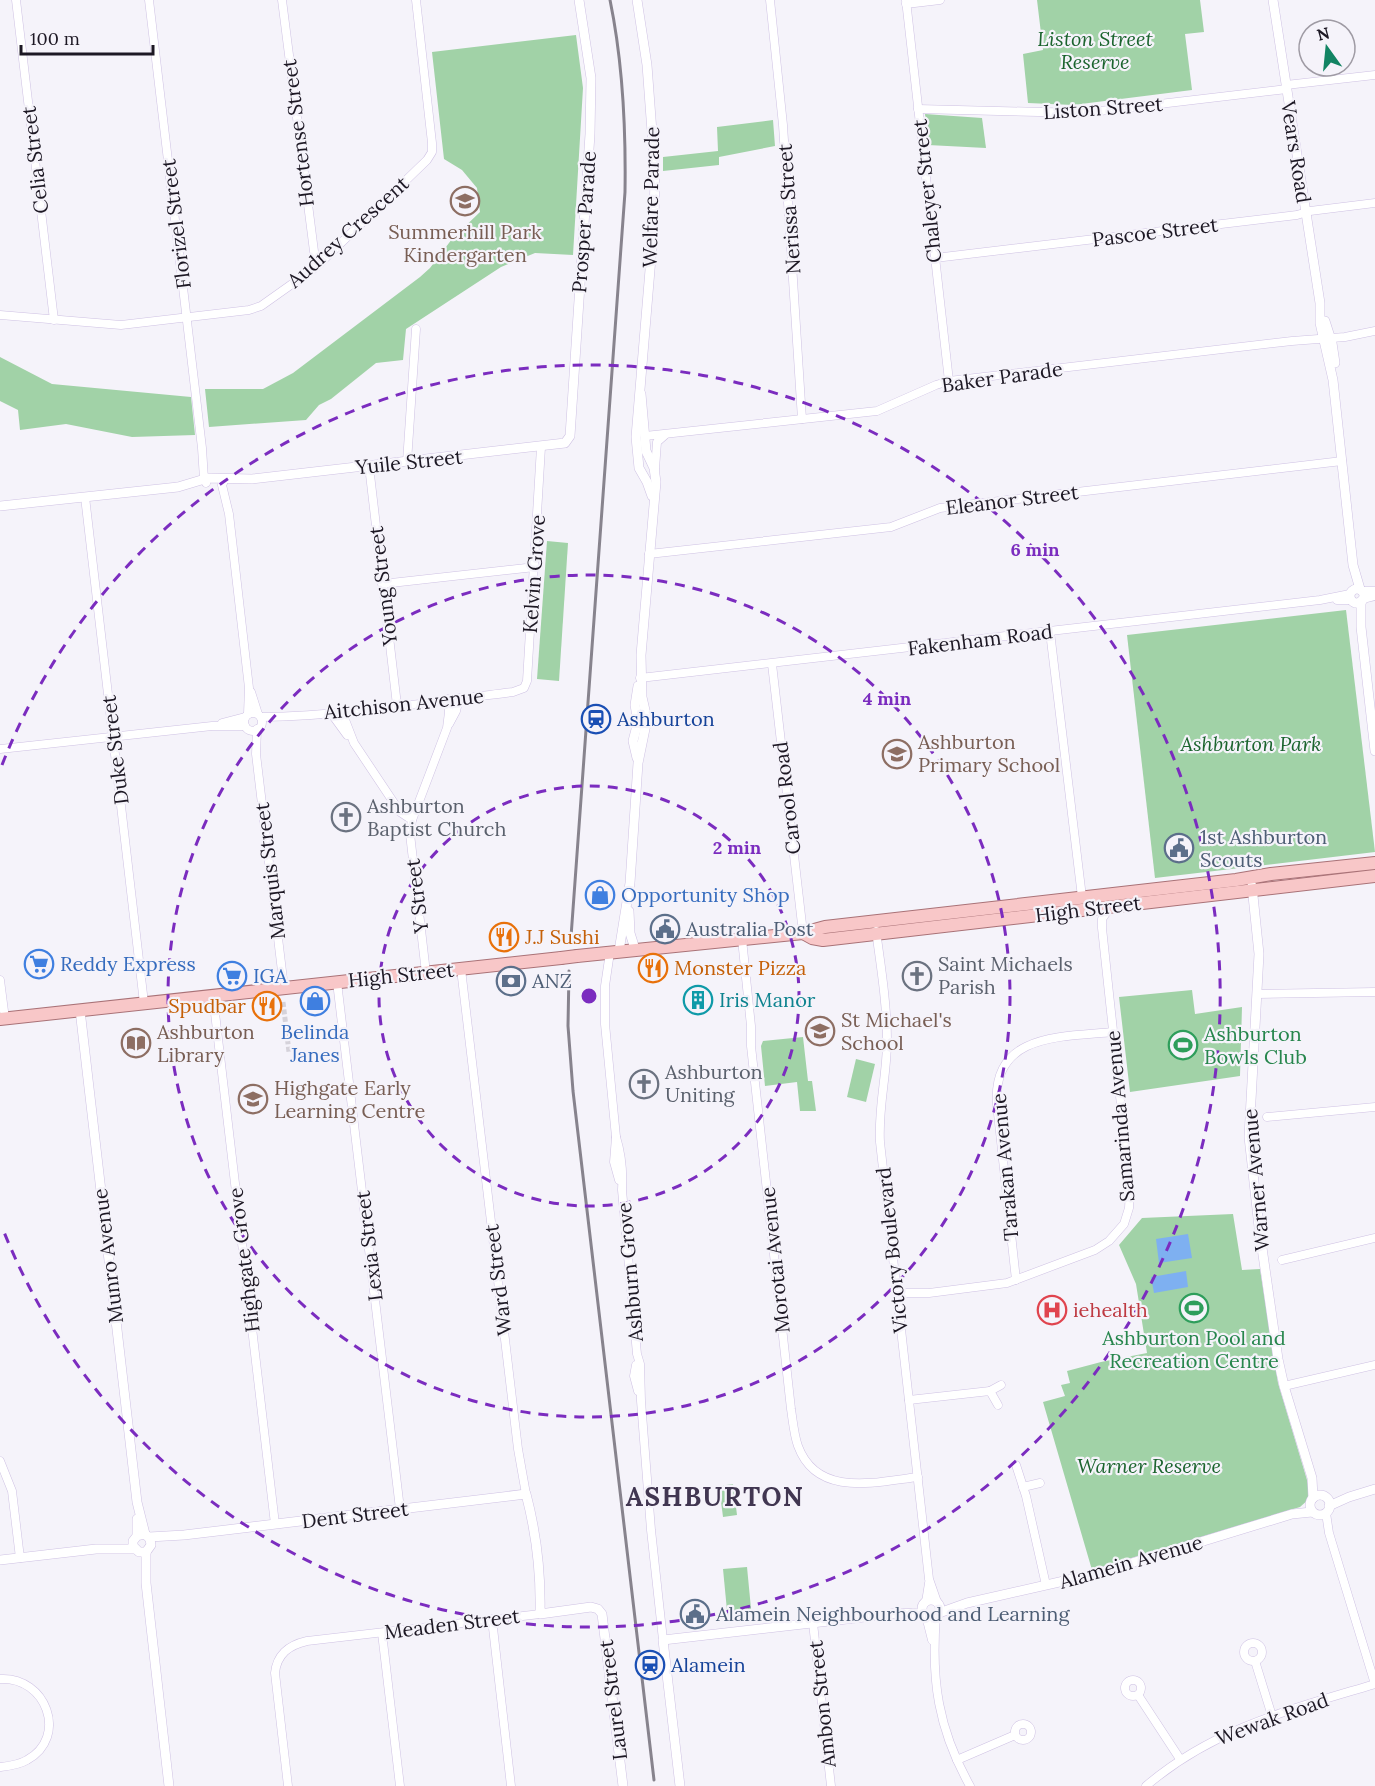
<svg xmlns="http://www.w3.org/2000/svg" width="1375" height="1786" viewBox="0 0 1375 1786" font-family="Lora,serif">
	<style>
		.green { fill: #a1d2a7 }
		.water { fill: #7eb0f1 }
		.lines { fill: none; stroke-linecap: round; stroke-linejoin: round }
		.pedestrian-tunnel { stroke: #d5d2da; stroke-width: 5; stroke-dasharray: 5 2.5; stroke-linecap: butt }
		.minor-casing { stroke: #cec1e3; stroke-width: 9 }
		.tertiary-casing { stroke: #cec1e3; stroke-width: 10 }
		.primary-casing { stroke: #a97277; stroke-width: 14 }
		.minor { stroke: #fff; stroke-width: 8 }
		.tertiary { stroke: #fff; stroke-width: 9 }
		.primary { stroke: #f8c7c8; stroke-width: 12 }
		.rail { stroke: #87838d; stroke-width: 3 }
		.primary-bridge-casing { stroke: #a97277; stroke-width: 14; stroke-linecap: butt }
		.primary-bridge { stroke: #f8c7c8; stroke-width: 12 }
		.ring { fill: none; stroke: #7b2cbf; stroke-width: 3; stroke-dasharray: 10 8 }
		.labels { text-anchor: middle; stroke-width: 4.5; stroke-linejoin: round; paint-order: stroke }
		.park-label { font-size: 20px; font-style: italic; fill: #1b642e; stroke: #f5f3fa }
		.street-label { font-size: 20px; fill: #1d1824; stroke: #f5f3fa }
		.education-label { font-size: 20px; fill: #785e54; stroke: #f5f3fa; text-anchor: start }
		.transit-label { font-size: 20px; fill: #164399; stroke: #f5f3fa; text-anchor: start }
		.worship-label { font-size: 20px; fill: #5b616d; stroke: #f5f3fa; text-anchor: start }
		.service-label { font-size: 20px; fill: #4e5e75; stroke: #f5f3fa; text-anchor: start }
		.shop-label { font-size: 20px; fill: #366cbe; stroke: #f5f3fa; text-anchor: start }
		.food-label { font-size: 20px; fill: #c56008; stroke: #f5f3fa; text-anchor: start }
		.culture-label { font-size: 20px; fill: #0d838f; stroke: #f5f3fa; text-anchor: start }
		.leisure-label { font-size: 20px; fill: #27864d; stroke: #f5f3fa; text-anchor: start }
		.health-label { font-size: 20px; fill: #be3a42; stroke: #f5f3fa; text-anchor: start }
		.district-label { font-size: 26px; font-weight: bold; letter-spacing: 1.5px; fill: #413651; stroke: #f5f3fa }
		.centre { fill: #7b2cbf; stroke: #f5f3fa; stroke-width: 3 }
		.ring-label { font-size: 18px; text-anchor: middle; font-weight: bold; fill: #7b2cbf; stroke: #f5f3fa; stroke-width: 4.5; stroke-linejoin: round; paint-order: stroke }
	</style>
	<rect width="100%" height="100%" fill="#f5f3fa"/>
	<g class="green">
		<polygon points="1037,0 1200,0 1204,32 1185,34 1192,90 1073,105 1028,103 1023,54 1043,50"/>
		<polygon points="576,35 583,88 573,255 535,253 501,267 406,329 403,360 376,363 331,399 319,405 306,420 209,427 205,389 263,389 293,373 420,277 430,268 452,239 480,212 477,188 462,170 444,159 432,52"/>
		<polygon points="925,114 982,118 986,148 928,145"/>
		<polygon points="773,120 775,146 719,157 719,165 663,171 663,157 718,151 717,127"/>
		<polygon points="0,357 52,384 191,397 195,435 132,437 66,424 20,430 18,410 0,401"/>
		<polygon points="547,541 568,543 559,681 537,679"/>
		<polygon points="1346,610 1375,852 1155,878 1127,635"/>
		<polygon points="1192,990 1195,1014 1242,1007 1240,1076 1130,1092 1119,997"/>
		<polygon points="803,1037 808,1081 812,1081 816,1111 800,1111 797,1082 765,1086 761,1046 763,1041"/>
		<polygon points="856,1059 875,1064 866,1102 847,1097"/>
		<polygon points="1233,1214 1242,1270 1260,1269 1278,1383 1310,1490 1309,1499 1300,1507 1092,1570 1043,1402 1065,1396 1061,1385 1070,1383 1067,1371 1101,1362 1147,1353 1136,1284 1119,1245 1142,1218"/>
		<polygon points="733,1484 737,1515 723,1517 719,1486"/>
		<polygon points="747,1567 752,1619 728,1621 723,1569"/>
	</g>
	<g class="water">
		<polygon points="1188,1234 1192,1258 1159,1263 1156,1239"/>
		<polygon points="1186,1271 1188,1287 1154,1293 1151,1277"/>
	</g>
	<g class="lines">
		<polyline class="pedestrian-tunnel" points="283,1002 289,1052"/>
		<g class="minor-casing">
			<g id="minor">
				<polyline points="16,0 54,320"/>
				<polyline points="149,0 202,448 204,479 206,483"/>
				<polyline points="282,0 316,267"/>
				<polyline points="770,0 783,125 802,419"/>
				<polyline points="906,0 949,381"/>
				<polyline points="906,4 940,0"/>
				<polyline points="1286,85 1375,75"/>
				<polyline points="918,109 1083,113 1287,89"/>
				<polyline points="935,258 1297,215 1310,211 1375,203"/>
				<polyline points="0,315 121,325 249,310 261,306 316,267 427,160 432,152 432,143 416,0"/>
				<polyline points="645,436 877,411 936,385 949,381 1292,341 1345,337 1375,331"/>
				<polyline points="407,462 416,329"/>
				<polyline points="369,466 397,705"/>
				<polyline points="655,469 657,442 665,435"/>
				<polyline points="225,479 222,485 229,514 249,688 248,714"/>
				<polyline points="85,497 144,1003"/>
				<polyline points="649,554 891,527 940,508 1342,461"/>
				<polyline points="382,584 535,567"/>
				<polyline points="1362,591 1375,591"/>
				<polyline points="1363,599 1375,596"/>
				<polyline points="1337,600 1351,600"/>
				<polyline points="1050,632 1082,897"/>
				<polyline points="772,664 803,933"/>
				<polyline points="640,678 1320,600 1350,594"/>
				<polyline points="251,692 258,714"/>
				<polyline points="342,712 354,743 400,812 412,820 410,834 426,973"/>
				<polyline points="331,713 347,735"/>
				<circle cx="253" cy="722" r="9"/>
				<path d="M261,717c82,-1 170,-15 252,-25l11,-4 3,-7 14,-234"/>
				<polyline points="222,723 245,717"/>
				<polyline points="449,724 456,711 459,698"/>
				<polyline points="257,729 256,754 284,988"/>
				<polyline points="0,749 212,726 245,726"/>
				<polyline points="412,820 447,728 449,712 448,699"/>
				<path d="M876,931c5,36 11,74 11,110 0,34 -9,66 -7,101l49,437 8,23"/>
				<path d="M742,939l9,87v20l40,363c2,13 3,26 7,37 19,52 78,36 120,31"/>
				<polyline points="610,952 605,986 605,1024 616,1137 614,1162 619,1180"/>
				<polyline points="461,969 518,1449 526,1494"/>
				<polyline points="0,980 5,1019"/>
				<polyline points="337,982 400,1509"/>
				<polyline points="1257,994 1375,992"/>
				<polyline points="213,996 275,1524"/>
				<polyline points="1267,1117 1375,1107"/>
				<path d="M616,1137c5,16 7,36 6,53l15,164 3,10 1,37 10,129 12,110"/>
				<polyline points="1282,1260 1375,1238"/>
				<path d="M1016,1280l-19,-176c-5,-71 65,-67 116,-72"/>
				<polyline points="897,1293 929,1293 1007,1283 1095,1250 1109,1241 1124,1224 1129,1208 1130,1189 1102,928 1102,919 1111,906"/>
				<polyline points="636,1365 634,1376 638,1391"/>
				<polyline points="1284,1386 1375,1365"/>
				<polyline points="990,1391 1001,1385"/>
				<polyline points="909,1400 990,1391 998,1405"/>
				<polyline points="0,1461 12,1491 20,1558"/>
				<polyline points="1016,1465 1026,1496 1046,1585"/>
				<polyline points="1023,1487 1040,1483"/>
				<polyline points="1326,1513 1329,1533 1375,1684"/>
				<polyline points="926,1602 929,1583"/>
				<polyline points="926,1616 932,1640"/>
				<path d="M936,1616c-5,64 2,113 34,170"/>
				<polyline points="492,1619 511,1786"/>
				<polyline points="813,1623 831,1786"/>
				<polyline points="382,1633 400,1786"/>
				<circle cx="1253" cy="1652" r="9"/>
				<polyline points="1255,1661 1272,1716"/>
				<path d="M0,1679c46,-3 69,58 27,81 -8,5 -18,6 -27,7"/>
				<circle cx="1133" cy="1688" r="8"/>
				<polyline points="1138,1695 1180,1759"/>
				<circle cx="1023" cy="1732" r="8"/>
				<polyline points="957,1760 1015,1735"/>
				<path d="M288,1786l-13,-113c2,-19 14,-28 32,-32l233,-27"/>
				<path d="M1146,1786c68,-58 146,-77 229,-102"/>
			</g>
		</g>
		<g class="tertiary-casing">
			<g id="tertiary">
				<polyline points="637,0 647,65 655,172 654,222 636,437 639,468 647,482 652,496"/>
				<polyline points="1273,0 1320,303 1320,323 1333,380 1353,565 1360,589"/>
				<polyline points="1325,321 1332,343 1335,363"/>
				<polyline points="0,506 178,487 208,478 252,479 565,443 570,436 590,134 591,78 579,0"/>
				<circle cx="1357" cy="596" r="7"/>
				<polyline points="1361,601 1361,627 1375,751"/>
				<polyline points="637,758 633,741 638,722 635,705 638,686"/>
				<polyline points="1252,886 1259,954 1249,1137 1259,1227 1278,1359 1284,1386 1312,1478 1313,1498"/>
				<polyline points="629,911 630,933 635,949"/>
				<polyline points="619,951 630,883 638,763 647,719 642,697 641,655 656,482 654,468 646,451 641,394"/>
				<polyline points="80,1010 137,1502 145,1534"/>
				<circle cx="1320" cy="1505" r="10"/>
				<polyline points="1329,1506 1349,1497 1375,1489"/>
				<polyline points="137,1519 137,1536 133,1541 133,1546 139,1552 146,1552 151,1545 150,1539 145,1534 137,1536"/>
				<path d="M149,1537l35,-2 342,-41c10,38 15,80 14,120l51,-7 7,2 4,5 21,172"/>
				<polyline points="146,1552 146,1583 169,1786"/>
				<polyline points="0,1560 96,1549 135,1549"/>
				<circle cx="931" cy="1609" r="9"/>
				<polyline points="939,1613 967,1603 1099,1573 1292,1514 1312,1512"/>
				<polyline points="680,1786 663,1640 899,1613 924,1614"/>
			</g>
		</g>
		<g class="primary-casing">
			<g id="primary">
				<polyline points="803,933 812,938 823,940 1375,876"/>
				<polyline points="577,956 803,933 825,927 1236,880 1271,874 1375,863"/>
				<polyline points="0,1019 561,958"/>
			</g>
		</g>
		<use href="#minor" class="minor"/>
		<use href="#tertiary" class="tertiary"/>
		<use href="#primary" class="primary"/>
		<g class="rail">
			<path d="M571,937l54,-745c1,-65 -2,-129 -15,-192"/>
			<polyline points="569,971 568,1026 573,1091 654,1780"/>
		</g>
		<g class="primary-bridge-casing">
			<polyline id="primary-bridge" points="561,958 577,956"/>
		</g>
		<use href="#primary-bridge" class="primary-bridge"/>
	</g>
	<g class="ring">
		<circle cx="589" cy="996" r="210"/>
		<circle cx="589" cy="996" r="421"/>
		<path d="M2 765A631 631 0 1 1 2 1227"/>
	</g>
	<defs>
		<g id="school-ring" transform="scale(1.5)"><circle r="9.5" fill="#f5f3fa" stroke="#8d6e63" stroke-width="1.5"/><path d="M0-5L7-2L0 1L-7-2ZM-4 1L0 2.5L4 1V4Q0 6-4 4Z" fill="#8d6e63"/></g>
		<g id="station-ring" transform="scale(1.5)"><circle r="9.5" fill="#f5f3fa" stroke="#1a4fb4" stroke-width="1.5"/><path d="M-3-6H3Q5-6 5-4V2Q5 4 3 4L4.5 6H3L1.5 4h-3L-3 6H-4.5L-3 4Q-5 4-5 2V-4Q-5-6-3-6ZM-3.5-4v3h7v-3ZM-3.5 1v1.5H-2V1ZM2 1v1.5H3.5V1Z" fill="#1a4fb4"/></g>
		<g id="church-ring" transform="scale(1.5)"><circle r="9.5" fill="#f5f3fa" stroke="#6b7280" stroke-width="1.5"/><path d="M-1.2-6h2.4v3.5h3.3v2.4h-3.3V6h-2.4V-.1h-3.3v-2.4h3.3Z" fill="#6b7280"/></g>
		<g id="civic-ring" transform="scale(1.5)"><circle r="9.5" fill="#f5f3fa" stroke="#5c6f8a" stroke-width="1.5"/><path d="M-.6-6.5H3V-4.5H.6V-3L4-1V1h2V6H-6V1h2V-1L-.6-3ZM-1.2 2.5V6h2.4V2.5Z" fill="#5c6f8a"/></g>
		<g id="shop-ring" transform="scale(1.5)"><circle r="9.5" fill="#f5f3fa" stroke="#3f7fe0" stroke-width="1.5"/><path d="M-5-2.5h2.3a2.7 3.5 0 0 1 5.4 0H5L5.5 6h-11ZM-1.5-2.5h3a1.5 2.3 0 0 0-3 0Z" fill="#3f7fe0"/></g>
		<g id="restaurant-ring" transform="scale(1.5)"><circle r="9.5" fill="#f5f3fa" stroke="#e8710a" stroke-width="1.5"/><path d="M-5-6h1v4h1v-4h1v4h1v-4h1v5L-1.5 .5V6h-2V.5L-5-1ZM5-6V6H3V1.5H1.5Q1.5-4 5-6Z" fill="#e8710a"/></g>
		<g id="supermarket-ring" transform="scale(1.5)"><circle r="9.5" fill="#f5f3fa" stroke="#3f7fe0" stroke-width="1.5"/><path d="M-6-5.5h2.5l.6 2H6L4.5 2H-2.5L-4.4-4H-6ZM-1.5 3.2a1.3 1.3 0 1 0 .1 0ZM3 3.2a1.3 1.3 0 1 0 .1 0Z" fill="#3f7fe0"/></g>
		<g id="bank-ring" transform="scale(1.5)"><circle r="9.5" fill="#f5f3fa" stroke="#5c6f8a" stroke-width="1.5"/><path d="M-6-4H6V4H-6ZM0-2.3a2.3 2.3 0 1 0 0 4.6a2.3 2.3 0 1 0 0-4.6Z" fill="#5c6f8a"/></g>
		<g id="building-ring" transform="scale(1.5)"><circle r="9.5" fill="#f5f3fa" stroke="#0f9aa8" stroke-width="1.5"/><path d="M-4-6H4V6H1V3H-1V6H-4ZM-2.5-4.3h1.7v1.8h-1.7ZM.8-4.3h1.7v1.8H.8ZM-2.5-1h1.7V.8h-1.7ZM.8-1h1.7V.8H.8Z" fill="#0f9aa8"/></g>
		<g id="library-ring" transform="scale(1.5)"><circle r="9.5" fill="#f5f3fa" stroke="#8d6e63" stroke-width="1.5"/><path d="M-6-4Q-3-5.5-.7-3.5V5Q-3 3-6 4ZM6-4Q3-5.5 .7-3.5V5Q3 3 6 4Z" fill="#8d6e63"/></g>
		<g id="stadium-ring" transform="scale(1.5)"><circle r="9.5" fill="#f5f3fa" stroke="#2e9e5b" stroke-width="1.5"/><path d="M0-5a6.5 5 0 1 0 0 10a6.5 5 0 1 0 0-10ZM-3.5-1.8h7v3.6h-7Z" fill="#2e9e5b"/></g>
		<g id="hospital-ring" transform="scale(1.5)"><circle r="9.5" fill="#f5f3fa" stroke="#e0444e" stroke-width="1.5"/><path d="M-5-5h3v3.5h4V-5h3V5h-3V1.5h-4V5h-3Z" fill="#e0444e"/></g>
	</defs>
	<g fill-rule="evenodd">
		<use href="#school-ring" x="465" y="201"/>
		<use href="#station-ring" x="596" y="719"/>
		<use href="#school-ring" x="897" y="754"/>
		<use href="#church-ring" x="346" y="817"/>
		<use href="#civic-ring" x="1179" y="848"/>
		<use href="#shop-ring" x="600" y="895"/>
		<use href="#civic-ring" x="665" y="929"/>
		<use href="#restaurant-ring" x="504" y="937"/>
		<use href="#supermarket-ring" x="39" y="964"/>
		<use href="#restaurant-ring" x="653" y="968"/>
		<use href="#supermarket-ring" x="232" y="976"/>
		<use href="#church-ring" x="917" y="976"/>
		<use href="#bank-ring" x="511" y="981"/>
		<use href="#building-ring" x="698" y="1000"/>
		<use href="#shop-ring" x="315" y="1001"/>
		<use href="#restaurant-ring" x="267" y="1006"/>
		<use href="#school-ring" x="820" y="1031"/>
		<use href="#library-ring" x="136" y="1043"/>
		<use href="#stadium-ring" x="1183" y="1045"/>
		<use href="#church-ring" x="644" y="1084"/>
		<use href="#school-ring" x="253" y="1099"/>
		<use href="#stadium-ring" x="1194" y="1308"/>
		<use href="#hospital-ring" x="1052" y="1310"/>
		<use href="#civic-ring" x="695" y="1614"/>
		<use href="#station-ring" x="650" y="1665"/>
	</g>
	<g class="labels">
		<g class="park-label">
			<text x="1095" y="46">Liston Street<tspan x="1095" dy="23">Reserve</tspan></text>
			<text x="1251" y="751">Ashburton Park</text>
			<text x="1149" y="1473">Warner Reserve</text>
		</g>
		<g class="street-label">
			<text transform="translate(1103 108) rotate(-4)" y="7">Liston Street</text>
			<text transform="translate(298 133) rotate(-97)" y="7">Hortense Street</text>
			<text transform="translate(1296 152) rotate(81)" y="7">Vears Road</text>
			<text transform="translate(35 160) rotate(-97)" y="7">Celia Street</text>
			<text transform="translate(927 191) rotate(-96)" y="7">Chaleyer Street</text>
			<text transform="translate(651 197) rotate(-89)" y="7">Welfare Parade</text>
			<text transform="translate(789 209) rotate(-94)" y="7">Nerissa Street</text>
			<text transform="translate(584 222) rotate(-86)" y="7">Prosper Parade</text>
			<text transform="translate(176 224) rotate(-97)" y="7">Florizel Street</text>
			<text transform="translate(348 232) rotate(-42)" y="7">Audrey Crescent</text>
			<text transform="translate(1155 232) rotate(-7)" y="7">Pascoe Street</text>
			<text transform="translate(1002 377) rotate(-8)" y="7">Baker Parade</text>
			<text transform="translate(409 462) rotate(-6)" y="7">Yuile Street</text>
			<text transform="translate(1012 500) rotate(-7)" y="7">Eleanor Street</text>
			<text transform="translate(534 574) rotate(-86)" y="7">Kelvin Grove</text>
			<text transform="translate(383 586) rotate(-97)" y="7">Young Street</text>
			<text transform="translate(980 640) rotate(-7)" y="7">Fakenham Road</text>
			<text transform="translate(404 704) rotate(-6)" y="7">Aitchison Avenue</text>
			<text transform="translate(115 750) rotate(-97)" y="7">Duke Street</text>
			<text transform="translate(787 798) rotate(-97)" y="7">Carool Road</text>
			<text transform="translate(270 871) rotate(-97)" y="7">Marquis Street</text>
			<text transform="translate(417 896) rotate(-97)" y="7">Y Street</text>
			<text transform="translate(1088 909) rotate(-7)" y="7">High Street</text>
			<text transform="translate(401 975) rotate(-6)" y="7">High Street</text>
			<text transform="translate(1120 1116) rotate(-95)" y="7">Samarinda Avenue</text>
			<text transform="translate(1005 1167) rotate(-95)" y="7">Tarakan Avenue</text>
			<text transform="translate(1256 1180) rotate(-95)" y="7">Warner Avenue</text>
			<text transform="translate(369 1246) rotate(-97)" y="7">Lexia Street</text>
			<text transform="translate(892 1250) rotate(-96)" y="7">Victory Boulevard</text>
			<text transform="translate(108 1256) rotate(-97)" y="7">Munro Avenue</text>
			<text transform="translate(244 1260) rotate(-97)" y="7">Highgate Grove</text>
			<text transform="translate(775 1260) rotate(-96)" y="7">Morotai Avenue</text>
			<text transform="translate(630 1272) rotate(-95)" y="7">Ashburn Grove</text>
			<text transform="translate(498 1280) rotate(-97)" y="7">Ward Street</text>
			<text transform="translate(355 1515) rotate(-7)" y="7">Dent Street</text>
			<text transform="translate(1131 1562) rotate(-16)" y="7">Alamein Avenue</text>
			<text transform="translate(452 1624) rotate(-7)" y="7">Meaden Street</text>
			<text transform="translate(613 1700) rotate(-97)" y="7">Laurel Street</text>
			<text transform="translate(822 1704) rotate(-96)" y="7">Ambon Street</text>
			<text transform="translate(1272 1719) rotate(-20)" y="7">Wewak Road</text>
		</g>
		<g class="education-label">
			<text x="465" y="239" text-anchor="middle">Summerhill Park<tspan x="465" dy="23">Kindergarten</tspan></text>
			<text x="918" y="749">Ashburton<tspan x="918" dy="23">Primary School</tspan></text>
			<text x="841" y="1027">St Michael's<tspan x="841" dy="23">School</tspan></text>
			<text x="157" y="1039">Ashburton<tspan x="157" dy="23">Library</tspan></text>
			<text x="274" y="1095">Highgate Early<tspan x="274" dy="23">Learning Centre</tspan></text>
		</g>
		<g class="transit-label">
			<text x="617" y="726">Ashburton</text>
			<text x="671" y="1672">Alamein</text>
		</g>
		<g class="worship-label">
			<text x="367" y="813">Ashburton<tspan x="367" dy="23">Baptist Church</tspan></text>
			<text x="938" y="971">Saint Michaels<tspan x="938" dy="23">Parish</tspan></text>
			<text x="665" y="1079">Ashburton<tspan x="665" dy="23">Uniting</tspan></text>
		</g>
		<g class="service-label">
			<text x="1200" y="844">1st Ashburton<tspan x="1200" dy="23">Scouts</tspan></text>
			<text x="686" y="936">Australia Post</text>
			<text x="532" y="988">ANZ</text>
			<text x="716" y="1621">Alamein Neighbourhood and Learning</text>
		</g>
		<g class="shop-label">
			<text x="621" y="902">Opportunity Shop</text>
			<text x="60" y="971">Reddy Express</text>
			<text x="253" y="983">IGA</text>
			<text x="315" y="1039" text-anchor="middle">Belinda<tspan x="315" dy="23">Janes</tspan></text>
		</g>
		<g class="food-label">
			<text x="525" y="944">J.J Sushi</text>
			<text x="674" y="975">Monster Pizza</text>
			<text x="246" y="1013" text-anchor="end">Spudbar</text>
		</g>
		<g class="culture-label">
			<text x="719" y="1007">Iris Manor</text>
		</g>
		<g class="leisure-label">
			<text x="1204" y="1041">Ashburton<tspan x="1204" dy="23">Bowls Club</tspan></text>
			<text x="1194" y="1345" text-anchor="middle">Ashburton Pool and<tspan x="1194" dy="23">Recreation Centre</tspan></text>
		</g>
		<g class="health-label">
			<text x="1073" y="1317">iehealth</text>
		</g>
		<g class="district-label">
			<text x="715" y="1506">ASHBURTON</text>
		</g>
	</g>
	<circle cx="589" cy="996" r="9" class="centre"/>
	<g class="ring-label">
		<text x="1035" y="556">6 min</text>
		<text x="887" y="705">4 min</text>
		<text x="737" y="854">2 min</text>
	</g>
	<g transform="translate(1327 48) rotate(345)"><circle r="28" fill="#f5f3fa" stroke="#9f9ba4" stroke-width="1.5"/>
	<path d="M0-4.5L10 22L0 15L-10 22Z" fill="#128463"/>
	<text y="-9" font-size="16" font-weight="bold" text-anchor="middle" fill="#1d1824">N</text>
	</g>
	<path d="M21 45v9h132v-9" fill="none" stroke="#1d1824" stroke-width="3"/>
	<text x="30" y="45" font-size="18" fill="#1d1824" stroke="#f5f3fa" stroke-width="4.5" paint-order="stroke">100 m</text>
</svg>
